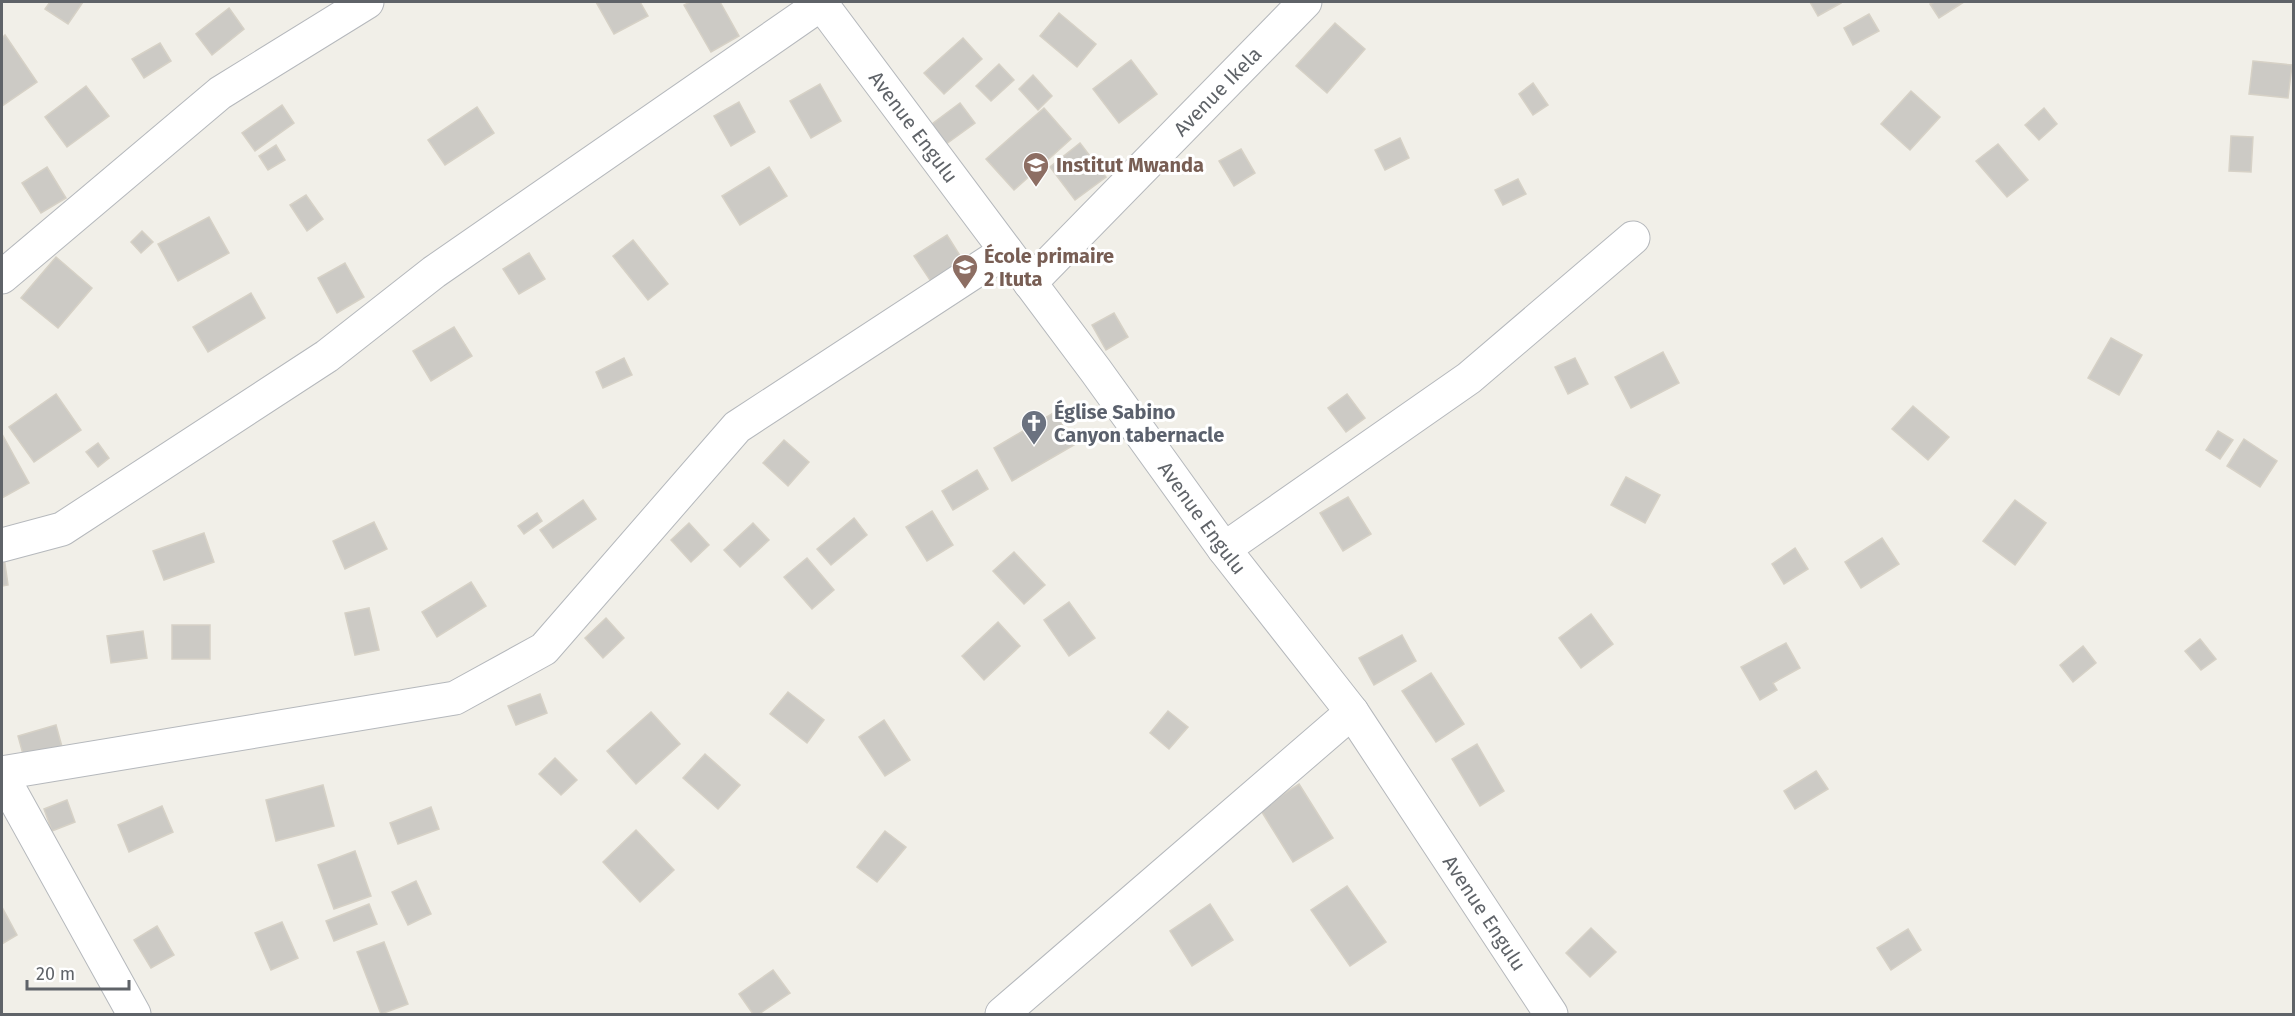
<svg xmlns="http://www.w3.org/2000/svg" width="2295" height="1016" viewBox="0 0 2295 1016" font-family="'Fira Sans',sans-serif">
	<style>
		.building { fill: #cccac5; stroke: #d6d1c6; stroke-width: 1.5 }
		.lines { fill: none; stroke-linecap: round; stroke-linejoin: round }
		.minor-casing { stroke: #b5b8bc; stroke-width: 35 }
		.minor { stroke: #fff; stroke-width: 33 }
		.labels { text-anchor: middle; stroke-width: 6; stroke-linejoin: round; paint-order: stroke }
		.street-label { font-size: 20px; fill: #5f6368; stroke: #fff }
		.education-label { font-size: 20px; font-weight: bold; fill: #785e54; stroke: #fff; text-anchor: start }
		.worship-label { font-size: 20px; font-weight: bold; fill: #5b616d; stroke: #fff; text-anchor: start }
	</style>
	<rect width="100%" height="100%" fill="#f1efe8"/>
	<g class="building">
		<polygon points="50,2 83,2 68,24 45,9"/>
		<polygon points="596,2 640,2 648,16 614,34"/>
		<polygon points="690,2 720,2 739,36 711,52 684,5"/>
		<polygon points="1810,2 1840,2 1841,3 1818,16"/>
		<polygon points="1935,2 1964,2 1939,18 1930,4"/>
		<polygon points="229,8 244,29 212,55 196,34"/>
		<polygon points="1059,13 1096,44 1077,67 1040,36"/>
		<polygon points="1869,14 1879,31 1853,45 1844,28"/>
		<polygon points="1335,23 1365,49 1327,93 1296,66"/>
		<polygon points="5,35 37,82 2,106 2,38"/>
		<polygon points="963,38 982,59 944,94 924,73"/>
		<polygon points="160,43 171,61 144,78 132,59"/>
		<polygon points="1131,60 1157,94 1119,123 1093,89"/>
		<polygon points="2253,61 2292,65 2288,98 2249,94"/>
		<polygon points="999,64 1014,80 991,101 976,86"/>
		<polygon points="1033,75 1052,96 1038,110 1019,89"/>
		<polygon points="1533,83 1548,105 1533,115 1519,94"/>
		<polygon points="820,84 841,121 811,138 790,101"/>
		<polygon points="86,86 109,116 67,147 45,117"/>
		<polygon points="1911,91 1940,117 1910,150 1881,124"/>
		<polygon points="739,102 755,132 731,146 714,116"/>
		<polygon points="960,103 975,123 942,147 928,127"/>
		<polygon points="282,105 294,123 255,151 242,133"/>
		<polygon points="477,107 494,133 445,165 428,140"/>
		<polygon points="1044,108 1071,139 1014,190 986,159"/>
		<polygon points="2044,108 2057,124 2039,140 2025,125"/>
		<polygon points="2231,136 2253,137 2251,172 2229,171"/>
		<polygon points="1400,138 1409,158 1385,170 1375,150"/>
		<polygon points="1080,143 1106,177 1075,200 1050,167"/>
		<polygon points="1998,144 2028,180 2007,197 1976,161"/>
		<polygon points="276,145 285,160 268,170 259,156"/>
		<polygon points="1241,149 1255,173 1234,186 1219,161"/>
		<polygon points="47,167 66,198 41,213 22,183"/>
		<polygon points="769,167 787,196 740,225 722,196"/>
		<polygon points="1518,179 1526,194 1503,205 1495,190"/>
		<polygon points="306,195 323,219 307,231 290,205"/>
		<polygon points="209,217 229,253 178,281 158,244"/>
		<polygon points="142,231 153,242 141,253 131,242"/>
		<polygon points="947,235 964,262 932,283 914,256"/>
		<polygon points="633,240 668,284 648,300 613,256"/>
		<polygon points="529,253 545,279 519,294 503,269"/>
		<polygon points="56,257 92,288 58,328 21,298"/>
		<polygon points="345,263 364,297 337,313 318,278"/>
		<polygon points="251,293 265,318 208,352 193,327"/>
		<polygon points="1114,313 1128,337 1106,350 1092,325"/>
		<polygon points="454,327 472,356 431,381 413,351"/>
		<polygon points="2111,338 2142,355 2119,395 2088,378"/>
		<polygon points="1663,352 1679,383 1631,408 1615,377"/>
		<polygon points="624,358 632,375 603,388 596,372"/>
		<polygon points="1575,358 1588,384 1568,394 1555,367"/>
		<polygon points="56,394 81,430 34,462 9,427"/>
		<polygon points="1347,394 1365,418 1346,432 1328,408"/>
		<polygon points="1913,406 1949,437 1928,460 1892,429"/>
		<polygon points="1055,412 1074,445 1012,481 994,448"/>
		<polygon points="2218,431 2233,440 2220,459 2206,450"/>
		<polygon points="2,434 29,483 2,498"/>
		<polygon points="2244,439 2277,461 2260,487 2227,466"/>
		<polygon points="784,440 809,462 788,486 763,463"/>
		<polygon points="98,443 109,458 98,467 86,452"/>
		<polygon points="977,470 988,489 953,510 942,491"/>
		<polygon points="1626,477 1660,495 1645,523 1611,505"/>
		<polygon points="1348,497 1371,534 1343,551 1320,513"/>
		<polygon points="583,500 596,519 553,548 540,530"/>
		<polygon points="2015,500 2046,523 2015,565 1983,541"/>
		<polygon points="932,511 953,545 927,561 906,527"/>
		<polygon points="537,513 542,521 524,534 518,526"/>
		<polygon points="854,518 867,535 831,565 817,549"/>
		<polygon points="374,522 387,549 345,569 333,541"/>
		<polygon points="689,523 709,545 691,562 671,540"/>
		<polygon points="753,523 769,540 740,567 724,550"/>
		<polygon points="204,533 214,562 164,580 153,551"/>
		<polygon points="1882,538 1899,564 1861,588 1845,562"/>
		<polygon points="1795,548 1808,569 1784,584 1772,564"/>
		<polygon points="1014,552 1045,585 1024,604 993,571"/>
		<polygon points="2,557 4,557 8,585 2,586"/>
		<polygon points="807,558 834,590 812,609 784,577"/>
		<polygon points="471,582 486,606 437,637 422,612"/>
		<polygon points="1069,602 1095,638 1069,656 1044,620"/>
		<polygon points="369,608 379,650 355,655 345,613"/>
		<polygon points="1591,614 1613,644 1581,668 1559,638"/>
		<polygon points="606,618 624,638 603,658 585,638"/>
		<polygon points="998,622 1020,646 984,680 962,656"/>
		<rect x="172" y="625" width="38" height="34"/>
		<polygon points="143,631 147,658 111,663 107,636"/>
		<polygon points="1402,635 1416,661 1374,685 1359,658"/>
		<polygon points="2200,639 2216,659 2201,670 2185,651"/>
		<polygon points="1786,643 1800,668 1773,683 1777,690 1760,700 1741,667"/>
		<polygon points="2083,646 2096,663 2073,682 2060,665"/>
		<polygon points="1431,673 1464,724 1436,742 1402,691"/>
		<polygon points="788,692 824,720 807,743 770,714"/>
		<polygon points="540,694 547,713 516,725 508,706"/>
		<polygon points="1168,711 1188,727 1169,749 1150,733"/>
		<polygon points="651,712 680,744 636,784 607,751"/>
		<polygon points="884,720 910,760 885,776 859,737"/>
		<polygon points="56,725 64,754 26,765 18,736"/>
		<polygon points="1477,744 1504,791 1480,806 1452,759"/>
		<polygon points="705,754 740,785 718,809 683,778"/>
		<polygon points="555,758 577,780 561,795 539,774"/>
		<polygon points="1816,771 1828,789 1795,809 1784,791"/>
		<polygon points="1299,784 1333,838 1293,862 1260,809"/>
		<polygon points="323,785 334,826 276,841 266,800"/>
		<polygon points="67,800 75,822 52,831 44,809"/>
		<polygon points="162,806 173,832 129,852 118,825"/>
		<polygon points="431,807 439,829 398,844 390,823"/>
		<polygon points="636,830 674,870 640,902 603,862"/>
		<polygon points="885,831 906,847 877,882 857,867"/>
		<polygon points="355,851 371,896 334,909 318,865"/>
		<polygon points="416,881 431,914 408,925 392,892"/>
		<polygon points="1347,886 1386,942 1350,966 1311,910"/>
		<polygon points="369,904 377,924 334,941 326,921"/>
		<polygon points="1210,904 1233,940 1192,966 1170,931"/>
		<polygon points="2,907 17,935 2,944"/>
		<polygon points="282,922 298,958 271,970 255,933"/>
		<polygon points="157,926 174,955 151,968 134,940"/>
		<polygon points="1591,928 1616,952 1590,977 1566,953"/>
		<polygon points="1908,929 1921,950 1891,970 1877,948"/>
		<polygon points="384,942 408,1004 381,1014 357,952"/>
		<polygon points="773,970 790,993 759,1014 753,1014 739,994"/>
	</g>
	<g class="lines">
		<g class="minor-casing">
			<g id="minor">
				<path id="s1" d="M820,2l276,369 128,178 128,163 199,302"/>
				<polyline points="2,277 220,93 367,2"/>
				<path id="s2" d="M1030,283l275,-281"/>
				<polyline points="2,545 62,529 327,356 434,272 821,4"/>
				<polyline points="1224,549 1469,378 1633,238"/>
				<polyline points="2,773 455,698 544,649 737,427 1006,251"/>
				<polyline points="2,776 134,1014"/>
				<polyline points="1002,1014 1352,712"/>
			</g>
		</g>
		<use href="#minor" class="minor"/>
	</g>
	<defs>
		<g id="school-pin" transform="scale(1.35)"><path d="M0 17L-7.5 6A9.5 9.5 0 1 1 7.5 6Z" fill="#8d6e63" stroke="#fff"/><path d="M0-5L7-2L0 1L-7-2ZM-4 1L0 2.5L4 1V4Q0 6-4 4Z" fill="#fff"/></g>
		<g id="church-pin" transform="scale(1.35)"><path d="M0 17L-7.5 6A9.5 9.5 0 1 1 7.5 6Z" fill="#6b7280" stroke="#fff"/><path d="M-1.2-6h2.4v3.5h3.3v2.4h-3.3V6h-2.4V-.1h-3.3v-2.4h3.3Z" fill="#fff"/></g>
	</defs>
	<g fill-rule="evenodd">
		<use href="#school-pin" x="1036" y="165"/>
		<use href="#school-pin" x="965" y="267"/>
		<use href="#church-pin" x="1034" y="423"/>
	</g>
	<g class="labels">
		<g class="street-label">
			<text dy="7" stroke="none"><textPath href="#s2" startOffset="268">Avenue Ikela</textPath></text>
			<text dy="7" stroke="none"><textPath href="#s1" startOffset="156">Avenue Engulu</textPath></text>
			<text dy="7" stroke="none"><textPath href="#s1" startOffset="642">Avenue Engulu</textPath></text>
			<text dy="7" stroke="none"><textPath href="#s1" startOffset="1128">Avenue Engulu</textPath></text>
		</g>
		<g class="education-label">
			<text x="1056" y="172">Institut Mwanda</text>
			<text x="984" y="263">École primaire<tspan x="984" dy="23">2 Ituta</tspan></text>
		</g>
		<g class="worship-label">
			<text x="1054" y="419">Église Sabino<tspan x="1054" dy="23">Canyon tabernacle</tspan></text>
		</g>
	</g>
	<rect width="2295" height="1016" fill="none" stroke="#5f6368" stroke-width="6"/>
	<path d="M27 980v9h102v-9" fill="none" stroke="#5f6368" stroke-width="3"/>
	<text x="36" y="980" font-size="18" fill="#5f6368" stroke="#ffffff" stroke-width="4.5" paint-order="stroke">20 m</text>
</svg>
